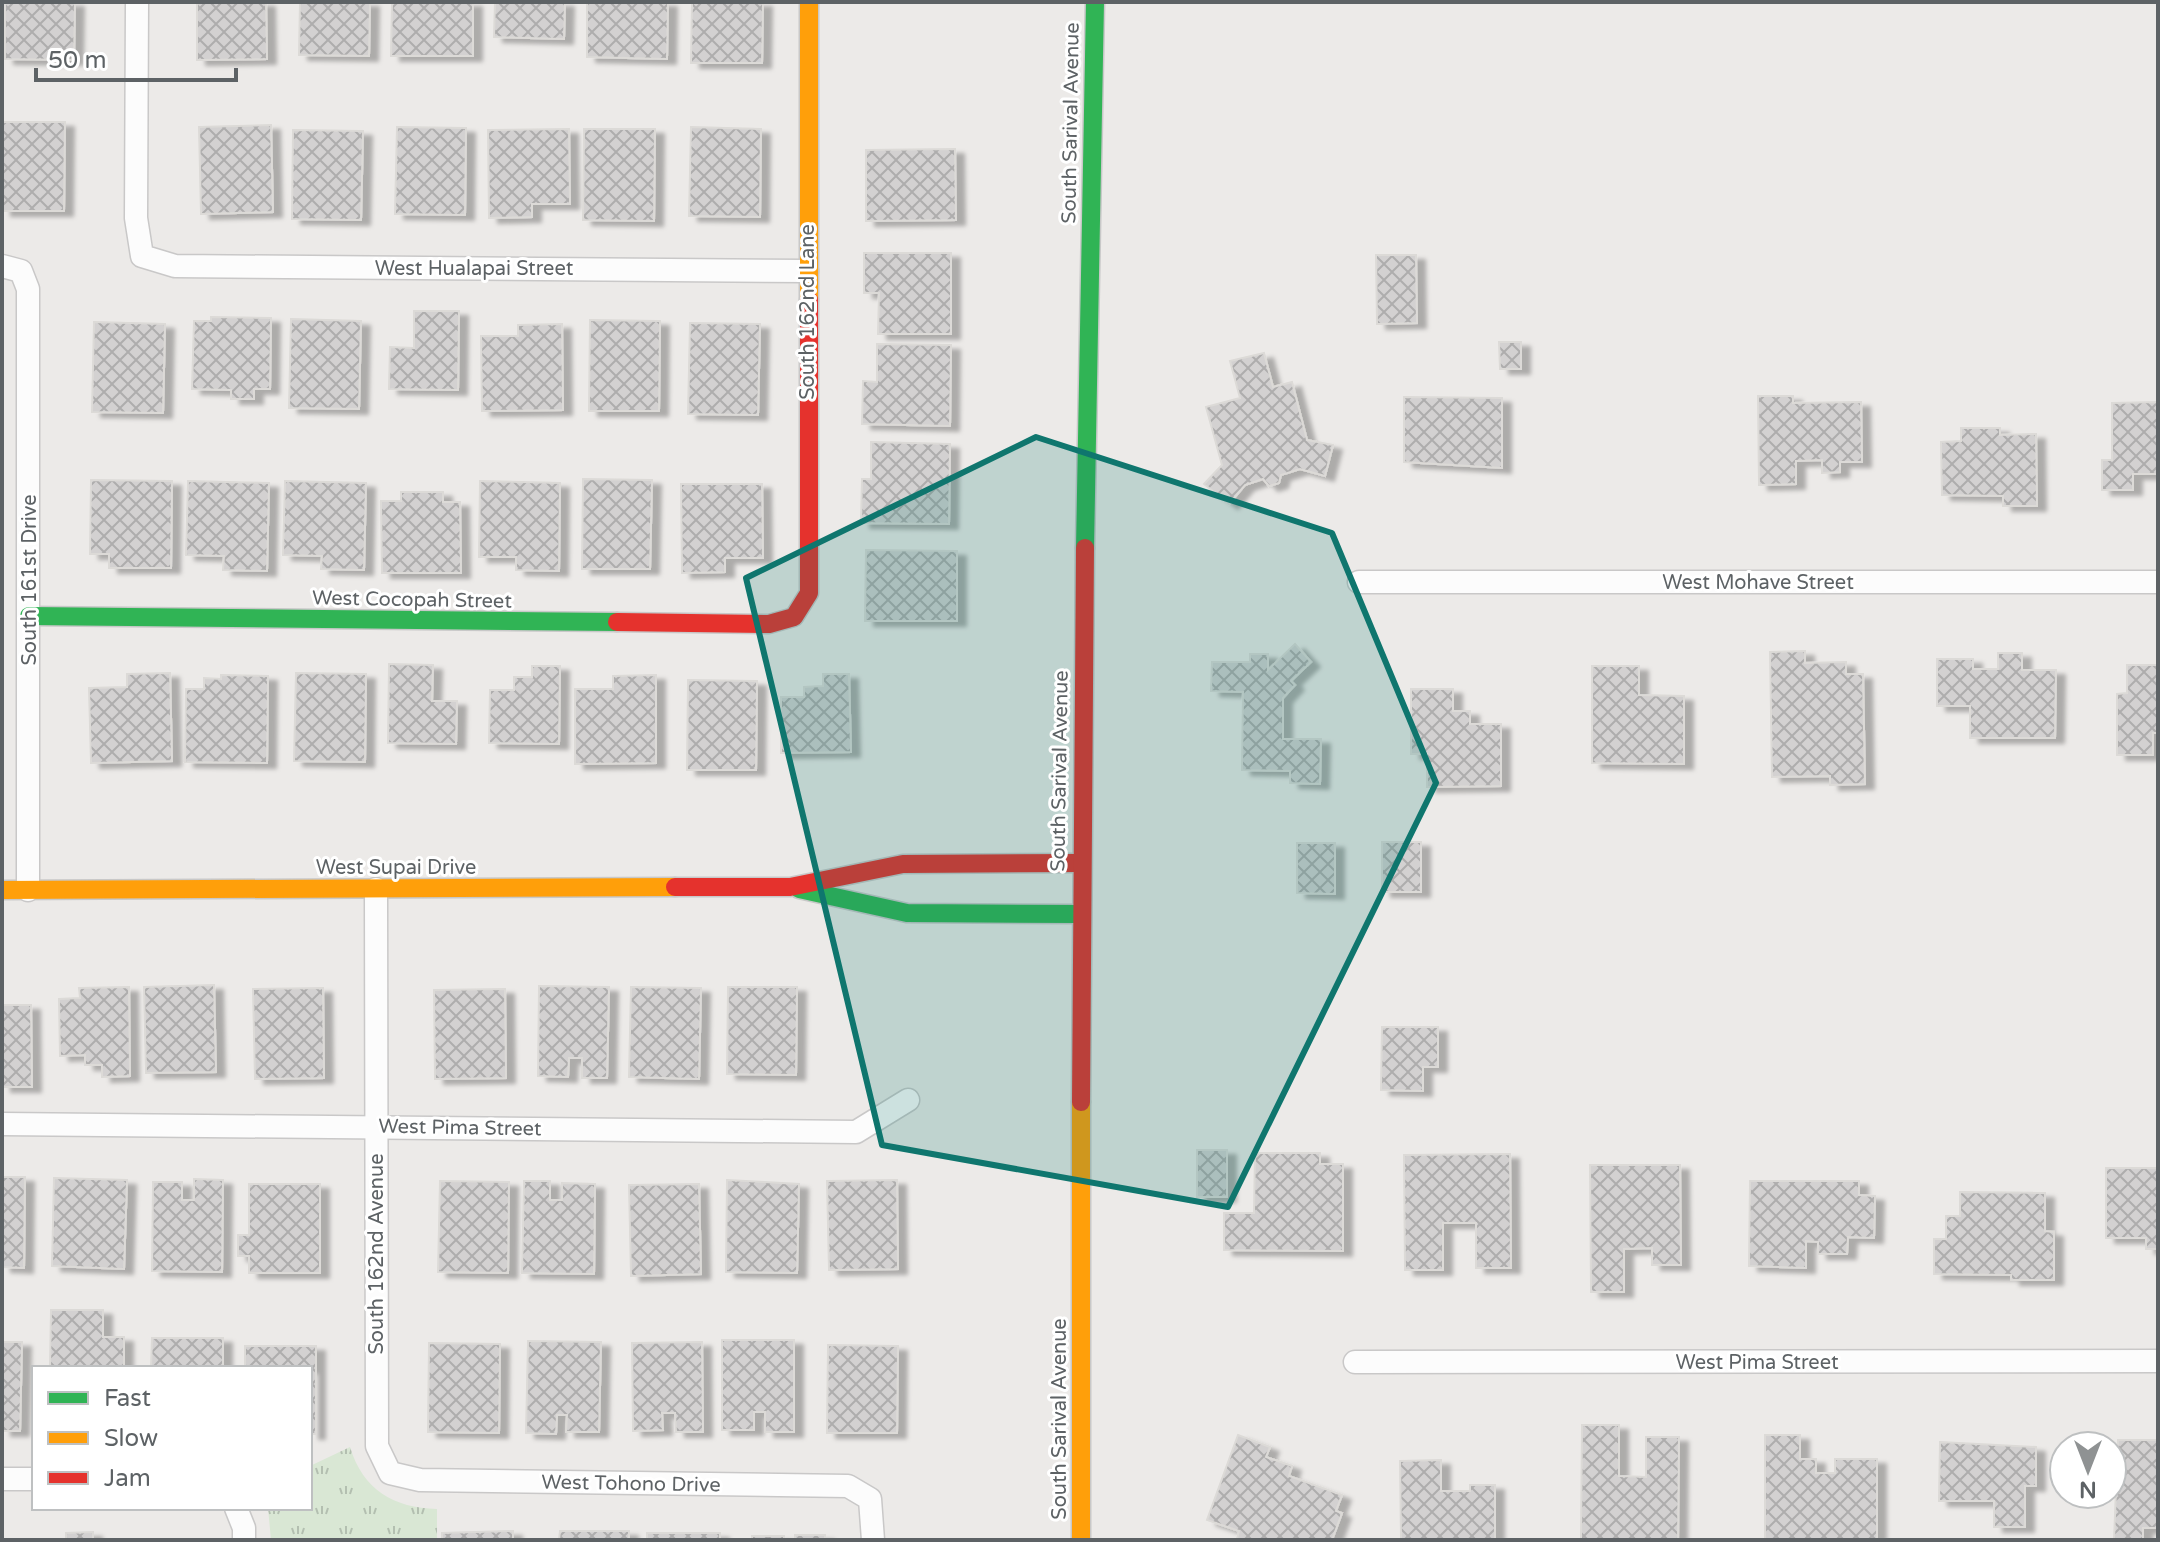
<svg xmlns="http://www.w3.org/2000/svg" width="2160" height="1542" viewBox="0 0 2160 1542" font-family="'Varela Round',sans-serif">
	<style>
		.park { fill: url(#park-tufts) }
		.building { fill: url(#building-cross-hatch); stroke: #dcdad7; stroke-width: 2; filter: url(#shadow) }
		.lines { fill: none; stroke-linecap: round; stroke-linejoin: round }
		.street-casing { stroke: #c9c8c8; stroke-width: 25 }
		.fast-casing { stroke: #c8c8c8; stroke-width: 21 }
		.slow-casing { stroke: #c8c8c8; stroke-width: 21 }
		.jam-casing { stroke: #c8c8c8; stroke-width: 21 }
		.street { stroke: #fcfcfc; stroke-width: 22 }
		.fast { stroke: #30b455; stroke-width: 18 }
		.slow { stroke: #ff9f0a; stroke-width: 18 }
		.jam { stroke: #e5322d; stroke-width: 18 }
		.marked { fill: #0f766e; fill-opacity: 0.2; stroke: #0f766e; stroke-width: 6; stroke-linejoin: round }
		.labels { text-anchor: middle; stroke-width: 6; stroke-linejoin: round; paint-order: stroke }
		.street-label { font-size: 20px; fill: #5d6265; stroke: #fff }
	</style>
	<defs>
		<pattern id="park-tufts" width="24" height="20" patternUnits="userSpaceOnUse" patternTransform="scale(2)"><rect width="24" height="20" fill="#d9e7d4"/><path d="M3 7l-1-3M5 7V3M7 7l1-3M15 17l-1-3M17 17v-4M19 17l1-3" fill="none" stroke="#b3bfb0"/></pattern>
		<pattern id="building-cross-hatch" width="8" height="8" patternUnits="userSpaceOnUse" patternTransform="scale(2)"><rect width="8" height="8" fill="#d3d1d1"/><path d="M0 0l8 8M0 8l8-8" fill="none" stroke="#aeadad"/></pattern>
		<filter id="shadow"><feDropShadow dx="9" dy="5" stdDeviation="2" flood-color="#0004"/></filter>
	</defs>
	<rect width="100%" height="100%" fill="#eceae8"/>
	<path class="park" d="M350,1447c13,43 44,61 87,62v31h-166l-3,-32h42v-42z"/>
	<g class="building">
		<polygon points="5,2 75,2 74,60 5,59"/>
		<polygon points="197,2 266,2 267,59 197,60"/>
		<polygon points="300,2 370,2 369,56 299,55"/>
		<polygon points="392,2 473,2 473,56 391,56"/>
		<polygon points="495,2 565,2 564,39 494,37"/>
		<polygon points="587,2 668,2 667,59 587,57"/>
		<polygon points="692,2 763,2 762,63 691,63"/>
		<polygon points="2,122 65,122 64,211 2,211"/>
		<polygon points="271,125 273,212 201,214 199,127"/>
		<polygon points="397,127 466,128 465,215 395,214"/>
		<polygon points="691,127 761,129 760,217 689,216"/>
		<polygon points="569,129 570,204 532,204 532,217 489,218 488,130"/>
		<polygon points="584,129 655,129 654,221 583,220"/>
		<polygon points="293,130 363,131 361,220 292,219"/>
		<polygon points="955,149 956,220 866,221 866,150"/>
		<polygon points="864,253 951,253 951,334 878,334 879,293 864,293"/>
		<polygon points="1376,255 1416,255 1417,323 1377,324"/>
		<polygon points="414,311 459,311 458,390 389,389 390,347 414,348"/>
		<polygon points="211,317 271,318 270,389 254,389 254,399 231,399 231,390 192,389 194,321 211,321"/>
		<polygon points="291,319 361,321 359,409 289,408"/>
		<polygon points="590,320 660,321 659,411 589,411"/>
		<polygon points="94,322 165,324 163,413 92,412"/>
		<polygon points="690,323 760,324 758,415 688,414"/>
		<polygon points="562,324 563,410 482,411 481,336 518,336 518,325"/>
		<polygon points="1499,342 1521,342 1521,369 1500,369"/>
		<polygon points="877,344 951,345 950,426 862,424 863,381 877,382"/>
		<polygon points="1264,353 1273,387 1292,382 1307,440 1333,445 1325,476 1300,469 1281,475 1279,483 1269,486 1263,479 1245,485 1229,504 1204,484 1222,465 1206,407 1240,398 1230,361"/>
		<polygon points="1758,396 1793,396 1793,403 1861,402 1862,462 1840,462 1840,472 1822,473 1822,460 1796,461 1796,484 1759,485"/>
		<polygon points="1404,397 1502,398 1502,468 1404,462"/>
		<polygon points="2158,402 2158,474 2133,474 2133,490 2102,490 2102,460 2112,460 2112,403"/>
		<polygon points="1961,428 2000,428 2000,435 2036,434 2037,506 2003,506 2003,496 1942,495 1941,442 1961,441"/>
		<polygon points="871,442 950,444 949,524 861,523 862,479 871,479"/>
		<polygon points="583,479 652,480 650,569 582,569"/>
		<polygon points="91,480 172,481 171,568 109,568 109,554 90,554"/>
		<polygon points="188,481 269,483 267,571 223,570 224,556 186,555"/>
		<polygon points="285,481 366,483 364,570 321,569 322,556 283,555"/>
		<polygon points="480,481 560,483 559,571 516,570 516,557 479,557"/>
		<polygon points="681,484 762,484 763,558 725,558 725,572 682,573"/>
		<polygon points="401,492 443,492 443,502 460,502 461,573 382,573 381,501 401,501"/>
		<polygon points="866,550 957,551 957,621 865,621"/>
		<polygon points="1295,644 1311,662 1291,681 1295,685 1283,698 1283,739 1321,739 1320,784 1290,783 1290,771 1242,770 1243,692 1211,691 1212,662 1250,662 1250,654 1268,654 1268,670"/>
		<polygon points="1805,651 1805,663 1846,662 1846,674 1863,674 1865,784 1830,785 1830,776 1772,777 1770,652"/>
		<polygon points="1998,653 2022,653 2022,670 2056,670 2055,738 1970,738 1970,706 1937,706 1937,659 1973,659 1973,669 1998,669"/>
		<polygon points="389,664 433,665 432,701 457,701 456,744 388,743"/>
		<polygon points="2127,665 2158,665 2158,733 2153,733 2153,755 2117,755 2117,694 2127,693"/>
		<polygon points="532,666 560,666 559,744 489,743 490,690 514,690 514,677 532,677"/>
		<polygon points="1592,666 1639,666 1639,695 1684,696 1684,764 1592,763"/>
		<polygon points="170,673 172,761 91,763 89,688 127,687 127,674"/>
		<polygon points="296,673 366,674 365,762 294,761"/>
		<polygon points="823,674 849,674 851,752 781,753 781,697 804,697 804,687 823,686"/>
		<polygon points="221,675 268,676 267,763 185,762 186,689 204,689 204,678 221,679"/>
		<polygon points="656,675 656,763 575,764 575,689 613,689 613,676"/>
		<polygon points="688,680 757,681 756,770 687,770"/>
		<polygon points="1411,689 1453,689 1453,711 1470,711 1470,724 1501,724 1501,786 1427,787 1427,754 1411,754"/>
		<rect x="1382" y="842" width="39" height="50"/>
		<polygon points="1297,843 1335,843 1335,894 1297,893"/>
		<polygon points="214,985 216,1072 146,1073 144,987"/>
		<polygon points="539,986 609,987 607,1078 582,1078 582,1058 569,1058 568,1077 538,1076"/>
		<polygon points="129,987 130,1076 102,1077 102,1065 85,1065 85,1055 60,1056 59,999 80,998 79,988"/>
		<polygon points="631,987 701,988 699,1079 629,1077"/>
		<polygon points="728,987 797,987 796,1075 727,1074"/>
		<polygon points="323,988 324,1078 255,1079 253,989"/>
		<polygon points="505,989 506,1078 435,1079 434,990"/>
		<polygon points="2,1005 31,1005 32,1087 2,1087"/>
		<polygon points="1382,1027 1438,1027 1438,1067 1423,1067 1423,1091 1381,1090"/>
		<rect x="1197" y="1150" width="30" height="47"/>
		<polygon points="1255,1153 1320,1153 1320,1164 1343,1164 1343,1251 1224,1250 1224,1213 1254,1213"/>
		<polygon points="1510,1154 1511,1268 1476,1268 1476,1223 1443,1223 1443,1270 1405,1270 1404,1155"/>
		<polygon points="1590,1165 1680,1165 1681,1265 1652,1265 1652,1248 1624,1249 1624,1292 1591,1292"/>
		<polygon points="2106,1168 2158,1168 2158,1249 2146,1249 2146,1238 2106,1238"/>
		<polygon points="2,1177 25,1177 24,1268 2,1267"/>
		<polygon points="54,1178 127,1180 124,1269 52,1266"/>
		<polygon points="194,1179 223,1180 222,1272 152,1271 153,1182 182,1182 182,1200 194,1200"/>
		<polygon points="727,1180 799,1184 797,1273 726,1272"/>
		<polygon points="897,1180 898,1269 829,1270 827,1181"/>
		<polygon points="440,1181 509,1182 508,1273 438,1272"/>
		<polygon points="524,1181 550,1181 550,1200 562,1200 562,1183 595,1184 594,1274 522,1273"/>
		<polygon points="1750,1181 1859,1181 1859,1195 1875,1196 1874,1238 1848,1237 1847,1254 1818,1254 1818,1242 1806,1241 1806,1268 1749,1266"/>
		<polygon points="249,1184 320,1184 320,1273 249,1273 249,1256 238,1256 238,1235 249,1235"/>
		<polygon points="699,1184 701,1274 631,1276 629,1185"/>
		<polygon points="1960,1192 2045,1193 2045,1231 2054,1232 2054,1280 2011,1280 2011,1275 1934,1274 1934,1239 1946,1239 1946,1216 1960,1216"/>
		<polygon points="51,1310 103,1310 103,1337 124,1337 124,1368 50,1368"/>
		<polygon points="152,1338 223,1338 223,1368 151,1368"/>
		<polygon points="722,1340 794,1340 794,1432 765,1432 765,1412 754,1412 754,1430 722,1430"/>
		<polygon points="528,1341 601,1342 599,1432 566,1432 567,1415 557,1415 556,1434 526,1433"/>
		<polygon points="2,1342 22,1342 20,1431 2,1431"/>
		<polygon points="702,1342 703,1432 676,1432 675,1413 662,1413 663,1430 633,1431 632,1343"/>
		<polygon points="429,1343 500,1344 499,1433 428,1432"/>
		<polygon points="828,1345 898,1346 897,1433 827,1433"/>
		<polygon points="245,1346 316,1346 316,1434 310,1434 310,1368 245,1368"/>
		<polygon points="1582,1425 1619,1425 1619,1476 1646,1477 1646,1437 1679,1437 1678,1540 1581,1540"/>
		<polygon points="1238,1435 1270,1447 1266,1457 1292,1466 1289,1476 1342,1495 1336,1511 1342,1513 1332,1540 1240,1540 1237,1539 1239,1531 1207,1520"/>
		<polygon points="1765,1435 1800,1435 1800,1459 1816,1459 1816,1473 1835,1473 1835,1459 1877,1459 1877,1540 1765,1540"/>
		<polygon points="2118,1440 2158,1440 2158,1528 2143,1528 2143,1540 2114,1540"/>
		<polygon points="1940,1442 2036,1447 2036,1486 2025,1486 2025,1527 1994,1527 1994,1501 1939,1501"/>
		<polygon points="1441,1460 1441,1491 1470,1491 1470,1485 1495,1485 1495,1540 1401,1540 1400,1461"/>
		<polygon points="513,1531 513,1540 442,1540 442,1533"/>
		<polygon points="560,1531 629,1531 629,1540 559,1540"/>
		<polygon points="93,1532 93,1540 66,1540 66,1533"/>
		<rect x="647" y="1533" width="73" height="7"/>
		<rect x="795" y="1535" width="30" height="5"/>
		<rect x="752" y="1536" width="32" height="4"/>
	</g>
	<g class="lines">
		<g class="street-casing">
			<g id="street">
				<polyline points="137,2 136,218 142,256 175,266 807,271"/>
				<polyline points="2,266 21,271 28,289 28,890"/>
				<polyline points="1359,582 2158,582"/>
				<polyline points="376,889 377,1446 390,1473 420,1480 848,1486 870,1499 873,1540"/>
				<polyline points="2,1124 856,1132 908,1100"/>
				<polyline points="1355,1362 2158,1361"/>
				<polyline points="2,1479 34,1479"/>
				<polyline points="236,1508 244,1528 244,1540"/>
			</g>
		</g>
		<g class="fast-casing">
			<g id="fast">
				<polyline points="1085,548 1095,2"/>
				<polyline points="29,616 617,622"/>
				<polyline points="799,889 907,913 1080,914"/>
			</g>
		</g>
		<g class="slow-casing">
			<g id="slow">
				<polyline points="809,2 809,300"/>
				<polyline points="2,890 675,887"/>
				<polyline points="1081,1102 1081,1540"/>
			</g>
		</g>
		<g class="jam-casing">
			<g id="jam">
				<polyline points="617,622 769,624 794,617 809,593 809,300"/>
				<polyline points="675,887 790,887 903,864 1080,863"/>
				<polyline points="1081,1102 1085,548"/>
			</g>
		</g>
		<use href="#street" class="street"/>
		<use href="#fast" class="fast"/>
		<use href="#slow" class="slow"/>
		<use href="#jam" class="jam"/>
	</g>
	<path class="marked" d="M1036,437l296,96 104,250 -208,424 -346,-62 -136,-567z"/>
	<g class="labels">
		<g class="street-label">
			<text transform="translate(1070 123) rotate(-89)" y="7">South Sarival Avenue</text>
			<text x="474" y="275">West Hualapai Street</text>
			<text transform="translate(807 312) rotate(-90)" y="7">South 162nd Lane</text>
			<text transform="translate(29 580) rotate(-90)" y="7">South 161st Drive</text>
			<text x="1758" y="589">West Mohave Street</text>
			<text transform="translate(412 599) rotate(1)" y="7">West Cocopah Street</text>
			<text transform="translate(1059 771) rotate(-89)" y="7">South Sarival Avenue</text>
			<text x="396" y="874">West Supai Drive</text>
			<text transform="translate(460 1127) rotate(1)" y="7">West Pima Street</text>
			<text transform="translate(376 1254) rotate(-90)" y="7">South 162nd Avenue</text>
			<text x="1757" y="1369">West Pima Street</text>
			<text transform="translate(1059 1419) rotate(-90)" y="7">South Sarival Avenue</text>
			<text transform="translate(631 1483) rotate(1)" y="7">West Tohono Drive</text>
		</g>
	</g>
	<rect width="2160" height="1542" fill="none" stroke="#5d6265" stroke-width="8"/>
	<rect x="32" y="1366" width="280" height="144" fill="#ffffff" stroke="#bec0c1" stroke-width="2"/>
	<rect x="48" y="1392" width="40" height="12" fill="#30b455" stroke="#bec0c1" stroke-width="2"/>
	<text x="104" y="1406" font-size="24" fill="#5d6265">Fast</text>
	<rect x="48" y="1432" width="40" height="12" fill="#ff9f0a" stroke="#bec0c1" stroke-width="2"/>
	<text x="104" y="1446" font-size="24" fill="#5d6265">Slow</text>
	<rect x="48" y="1472" width="40" height="12" fill="#e5322d" stroke="#bec0c1" stroke-width="2"/>
	<text x="104" y="1486" font-size="24" fill="#5d6265">Jam</text>
	<g transform="translate(2088 1470) rotate(180)"><circle r="38" fill="#ffffff" stroke="#bec0c1" stroke-width="2"/>
	<path d="M0-6L14 30L0 20L-14 30Z" fill="#8f9293"/>
	<text y="-12" font-size="22" font-weight="bold" text-anchor="middle" fill="#5d6265">N</text>
	</g>
	<path d="M36 68v12h200v-12" fill="none" stroke="#5d6265" stroke-width="4"/>
	<text x="48" y="68" font-size="24" fill="#5d6265" stroke="#ffffff" stroke-width="6" paint-order="stroke">50 m</text>
</svg>
